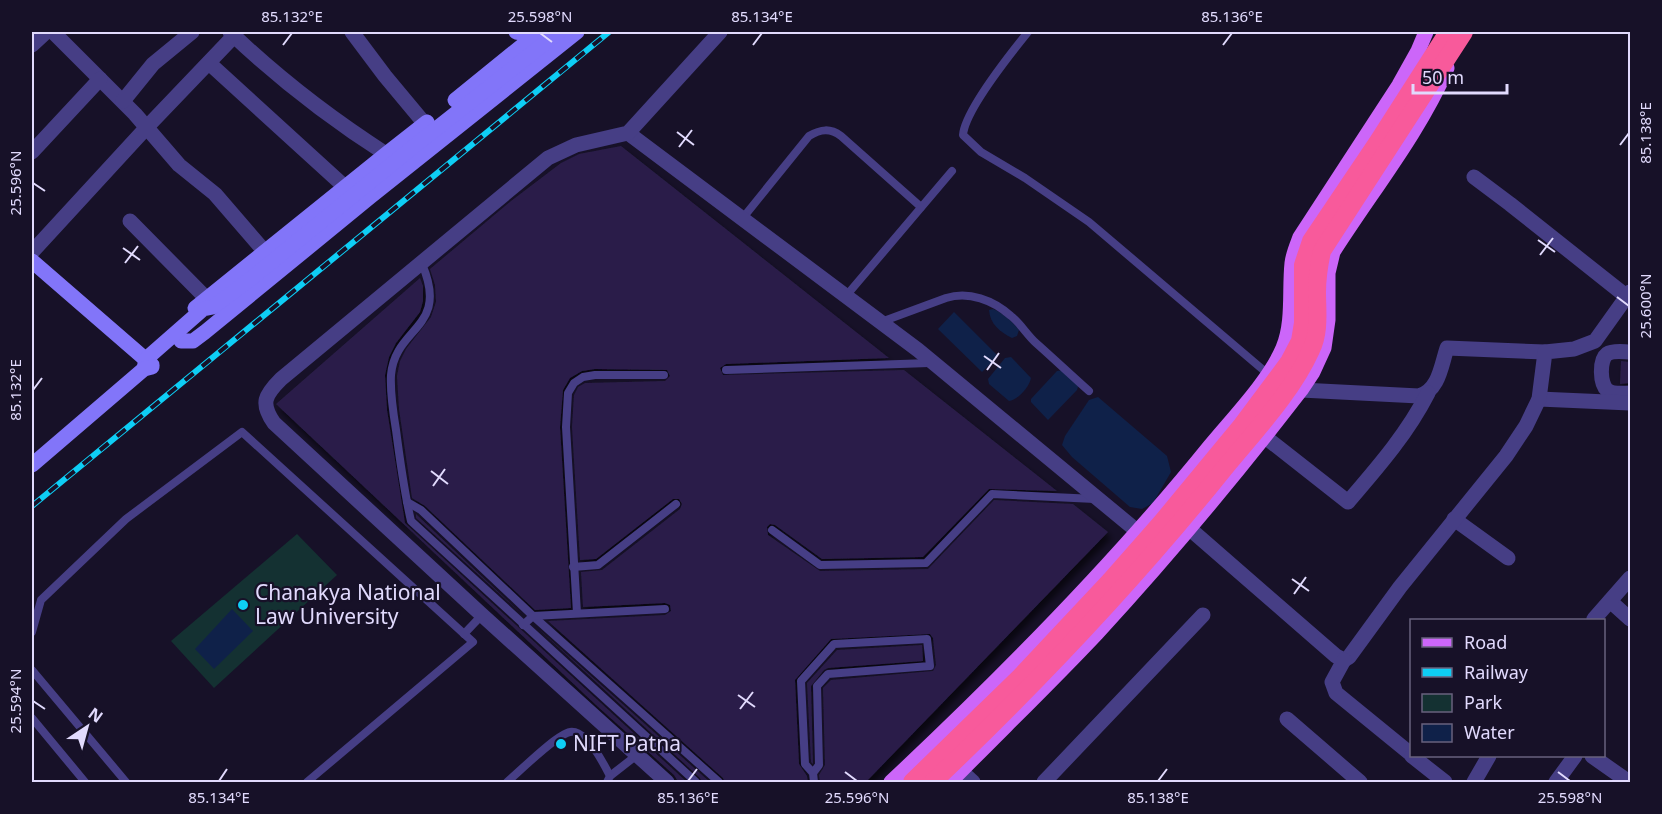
<svg xmlns="http://www.w3.org/2000/svg" width="1662" height="814" viewBox="0 0 1662 814" font-family="'Noto Sans',sans-serif">
	<style>
		.green { fill: #143132 }
		.water { fill: #0f2149 }
		.building { fill: #2a1e48; filter: url(#shadow) }
		.lines { fill: none; stroke-linecap: round; stroke-linejoin: round }
		.lane { stroke: #463e85; stroke-width: 8 }
		.street { stroke: #463e85; stroke-width: 15 }
		.secondary { stroke: #8275f9; stroke-width: 15 }
		.primary { stroke: #cc66f9; stroke-width: 15 }
		.rail-casing { stroke: #0ecef5; stroke-width: 6 }
		.rail { stroke: #171128; stroke-width: 4; stroke-dasharray: 11; stroke-linecap: butt }
		.highway-bridge { stroke: #f85a9b; stroke-width: 18 }
		.ticks { fill: none; stroke: #e1dafd; stroke-width: 2 }
		.poi-dot { fill: #0ecef5; stroke: #171128; stroke-width: 2 }
		.labels { text-anchor: middle; stroke-width: 4.5; stroke-linejoin: round; paint-order: stroke }
		.poi-label { font-size: 21px; fill: #e1dafd; stroke: #171128; text-anchor: start }
		.neatline { fill: none; stroke: #e1dafd; stroke-width: 2 }
		.ticks-label { font-size: 15px; text-anchor: middle; fill: #e1dafd }
	</style>
	<defs>
		<filter id="shadow"><feDropShadow dx="3.5" dy="6" stdDeviation="3" flood-color="#0009"/></filter>
	</defs>
	<rect width="100%" height="100%" fill="#171128"/>
	<polygon class="green" points="297,534 337,575 214,688 171,641"/>
	<g class="water">
		<path d="M993,309c11,5 18,11 26,21l-2,6 -5,2c-12,-6 -22,-14 -23,-28z"/>
		<polygon points="954,312 998,356 982,372 938,329"/>
		<path d="M1011,357l20,21c-2,9 -12,21 -22,23l-20,-17 -1,-5 17,-21z"/>
		<polygon points="1064,370 1079,384 1077,390 1048,420 1031,402 1031,399 1057,371"/>
		<polygon points="1098,397 1167,456 1171,472 1153,503 1142,509 1130,507 1072,457 1062,445 1065,436 1089,400"/>
		<polygon points="232,609 253,631 214,669 195,649"/>
	</g>
	<g class="building">
		<polygon points="621,146 889,358 726,364 720,368 723,375 904,370 1057,491 989,489 923,557 822,559 775,525 770,524 767,527 768,535 820,571 928,569 994,500 1073,504 1108,532 865,783 820,783 819,775 825,765 823,688 831,680 933,671 936,665 933,638 930,634 831,639 795,680 799,764 807,776 808,783 725,783 723,778 548,621 665,615 671,611 670,605 665,603 583,607 581,572 602,570 680,509 682,504 679,499 673,499 596,559 580,560 572,427 574,395 578,387 585,383 665,381 670,376 667,370 595,369 582,371 570,378 563,390 560,427 571,608 535,610 425,506 412,498 399,409 397,376 400,361 406,349 431,317 436,302 435,285 430,269 511,201 561,163 579,154"/>
		<polygon points="420,278 423,286 423,301 420,312 396,343 389,357 385,375 387,410 405,523 688,783 679,783 674,775 596,705 276,404"/>
		<polygon points="1621,361 1630,362 1630,383 1620,384"/>
		<polygon points="416,514 417,515 524,616 416,518"/>
		<polygon points="533,624 711,783 702,783 700,778"/>
		<polygon points="922,645 923,661 828,668 824,670 811,686 813,764 811,762 807,683 837,650"/>
	</g>
	<g class="lines">
		<g class="lane">
			<path d="M1028,32c-17,21 -63,78 -65,103l18,17 44,26 64,44 179,152"/>
			<path d="M742,219l67,-83c12,-7 21,-8 32,0l80,71"/>
			<path d="M422,264c28,65 -27,62 -31,111 -1,18 2,37 5,55 4,31 8,61 15,91l285,261"/>
			<polyline points="846,296 952,171"/>
			<path d="M881,322l65,-24c23,-7 47,2 65,18 10,8 16,19 25,27 18,16 35,32 53,48"/>
			<polyline points="726,370 929,363"/>
			<polyline points="407,502 421,510 533,616 719,782"/>
			<polyline points="772,530 820,565 926,563 992,494 1095,499"/>
			<polyline points="573,567 598,565 676,504"/>
			<polyline points="577,613 566,427 568,393 574,383 583,377 595,375 664,375"/>
			<polyline points="523,625 533,616 665,609"/>
			<polyline points="32,632 41,600 126,519 242,432 473,642 307,782"/>
			<polyline points="464,634 482,615"/>
			<polyline points="32,670 126,782"/>
			<polyline points="32,718 85,782"/>
			<polyline points="813,773 819,765 817,686 828,674 930,666 927,639 834,644 801,681 805,764 813,773 814,782"/>
			<polyline points="610,776 637,755"/>
			<path d="M507,782c12,-10 50,-48 63,-50 16,-3 34,32 40,44l-3,6"/>
		</g>
		<g class="street">
			<polyline points="53,32 135,114 179,165 215,194 265,252"/>
			<path d="M230,32c47,45 100,86 156,122"/>
			<polyline points="352,32 385,76 425,124"/>
			<polyline points="32,45 46,32"/>
			<polyline points="209,63 345,187"/>
			<polyline points="123,101 153,64 192,32"/>
			<polyline points="628,133 918,350 1137,531"/>
			<polyline points="32,152 100,79"/>
			<polyline points="1474,177 1510,204 1626,296"/>
			<polyline points="130,221 207,299"/>
			<polyline points="32,252 147,127 234,36"/>
			<path d="M1630,352c-6,0 -17,-2 -23,2 -8,6 -7,30 0,36 6,5 16,3 23,3"/>
			<path d="M1292,385l9,5 118,6c20,-6 22,-30 28,-48l98,4"/>
			<polyline points="1539,399 1630,403"/>
			<path d="M1255,429l93,73c30,-35 59,-68 80,-109"/>
			<polyline points="1454,519 1508,558"/>
			<polyline points="1190,529 1336,656 1344,660 1349,657 1400,587 1506,456 1526,426 1539,399 1545,352 1574,349 1595,341 1630,292"/>
			<polyline points="1610,601 1630,619"/>
			<polyline points="1594,619 1630,578"/>
			<polyline points="1344,660 1332,682 1336,693 1412,755"/>
			<polyline points="1287,719 1360,782"/>
			<polyline points="1412,756 1445,782"/>
			<polyline points="1592,756 1629,782"/>
			<polyline points="961,771 973,782"/>
			<path d="M667,782l-185,-167 -208,-192c-14,-20 -9,-28 7,-44l267,-221 28,-13 52,-12 92,-101"/>
			<polyline points="1044,782 1203,615"/>
			<polyline points="1474,782 1489,756"/>
			<polyline points="1556,782 1575,756"/>
		</g>
		<g class="secondary">
			<polyline points="516,32 534,35"/>
			<polyline points="455,100 539,32"/>
			<polyline points="32,261 152,365"/>
			<polyline points="195,308 386,154 427,122"/>
			<polyline points="181,341 193,341 205,332 370,197 577,32"/>
			<polyline points="144,369 146,359 203,309 213,307 253,277 413,147 559,32"/>
			<polyline points="32,465 144,369 152,367"/>
		</g>
		<g class="primary">
			<path d="M891,782c112,-105 222,-216 319,-336 23,-28 59,-65 73,-98 11,-27 6,-57 9,-85 1,-9 5,-18 8,-26l99,-152 19,-34 8,-19"/>
			<path d="M950,782c49,-50 99,-98 147,-149 72,-78 139,-159 204,-243l12,-18 11,-24 4,-28v-47l5,-21c38,-60 86,-119 114,-184"/>
		</g>
		<g class="rail-casing">
			<polyline id="rail" points="32,506 609,32"/>
		</g>
		<use href="#rail" class="rail"/>
		<g class="highway-bridge">
			<polyline points="912,782 1020,677 1110,581 1161,523 1242,425 1289,362 1300,341 1303,323 1303,265 1311,241 1377,143 1448,32"/>
			<path d="M933,782c103,-98 201,-201 290,-312 31,-38 68,-76 88,-120 9,-18 6,-39 6,-58 0,-14 2,-27 5,-41l142,-219"/>
		</g>
	</g>
	<path class="ticks" d="M540,33l12,9M283,45l9,-12M753,45l9,-12M1223,45l9,-12M677,132l17,13M1620,145l9,-12M679,147l13,-17M33,183l12,8M1538,240l17,12M123,248l17,12M1540,255l13,-17M125,263l13,-17M1617,297l12,9M984,356l17,12M987,370l12,-17M33,390l9,-12M431,471l17,13M433,486l12,-17M1292,579l17,12M1294,594l12,-17M738,695l17,12M33,701l12,8M740,709l13,-17M845,772l12,9M1558,772l12,9M219,781l8,-12M688,781l9,-12M1158,781l9,-12"/>
	<g class="poi-dot">
		<circle cx="243" cy="605" r="6"/>
		<circle cx="561" cy="744" r="6"/>
	</g>
	<g class="labels">
		<g class="poi-label">
			<text x="255" y="600">Chanakya National<tspan x="255" dy="24">Law University</tspan></text>
			<text x="573" y="751">NIFT Patna</text>
		</g>
	</g>
	<rect width="1662" height="814" fill="none" stroke="#171128" stroke-width="66"/>
	<rect x="1410" y="619" width="195" height="138" fill="#171128" stroke="#68617d" stroke-width="1.5"/>
	<rect x="1422" y="638" width="30" height="9" fill="#cc66f9" stroke="#68617d" stroke-width="1.5"/>
	<text x="1464" y="649" font-size="18" fill="#e1dafd">Road</text>
	<rect x="1422" y="668" width="30" height="9" fill="#0ecef5" stroke="#68617d" stroke-width="1.5"/>
	<text x="1464" y="679" font-size="18" fill="#e1dafd">Railway</text>
	<rect x="1422" y="694" width="30" height="18" fill="#143132" stroke="#68617d" stroke-width="1.5"/>
	<text x="1464" y="709" font-size="18" fill="#e1dafd">Park</text>
	<rect x="1422" y="724" width="30" height="18" fill="#0f2149" stroke="#68617d" stroke-width="1.5"/>
	<text x="1464" y="739" font-size="18" fill="#e1dafd">Water</text>
	<g transform="translate(87 727) rotate(36)" stroke="#171128" stroke-width="4.5" paint-order="stroke">
	<path d="M0-4.5L10 22L0 15L-10 22Z" fill="#e1dafd"/>
	<text y="-9" font-size="16" font-weight="bold" text-anchor="middle" fill="#e1dafd">N</text>
	</g>
	<path d="M1413 84v9h94v-9" fill="none" stroke="#e1dafd" stroke-width="3"/>
	<text x="1422" y="84" font-size="18" fill="#e1dafd" stroke="#171128" stroke-width="4.5" paint-order="stroke">50 m</text>
	<rect x="33" y="33" width="1596" height="748" class="neatline"/>
	<g class="ticks-label">
		<text x="292" y="22">85.132°E</text>
		<text x="540" y="22">25.598°N</text>
		<text x="762" y="22">85.134°E</text>
		<text x="1232" y="22">85.136°E</text>
		<text transform="translate(1646 133) rotate(-90)" y="5">85.138°E</text>
		<text transform="translate(16 183) rotate(-90)" y="5">25.596°N</text>
		<text transform="translate(1646 306) rotate(-90)" y="5">25.600°N</text>
		<text transform="translate(16 390) rotate(-90)" y="5">85.132°E</text>
		<text transform="translate(16 701) rotate(-90)" y="5">25.594°N</text>
		<text x="219" y="803">85.134°E</text>
		<text x="688" y="803">85.136°E</text>
		<text x="857" y="803">25.596°N</text>
		<text x="1158" y="803">85.138°E</text>
		<text x="1570" y="803">25.598°N</text>
	</g>
</svg>
